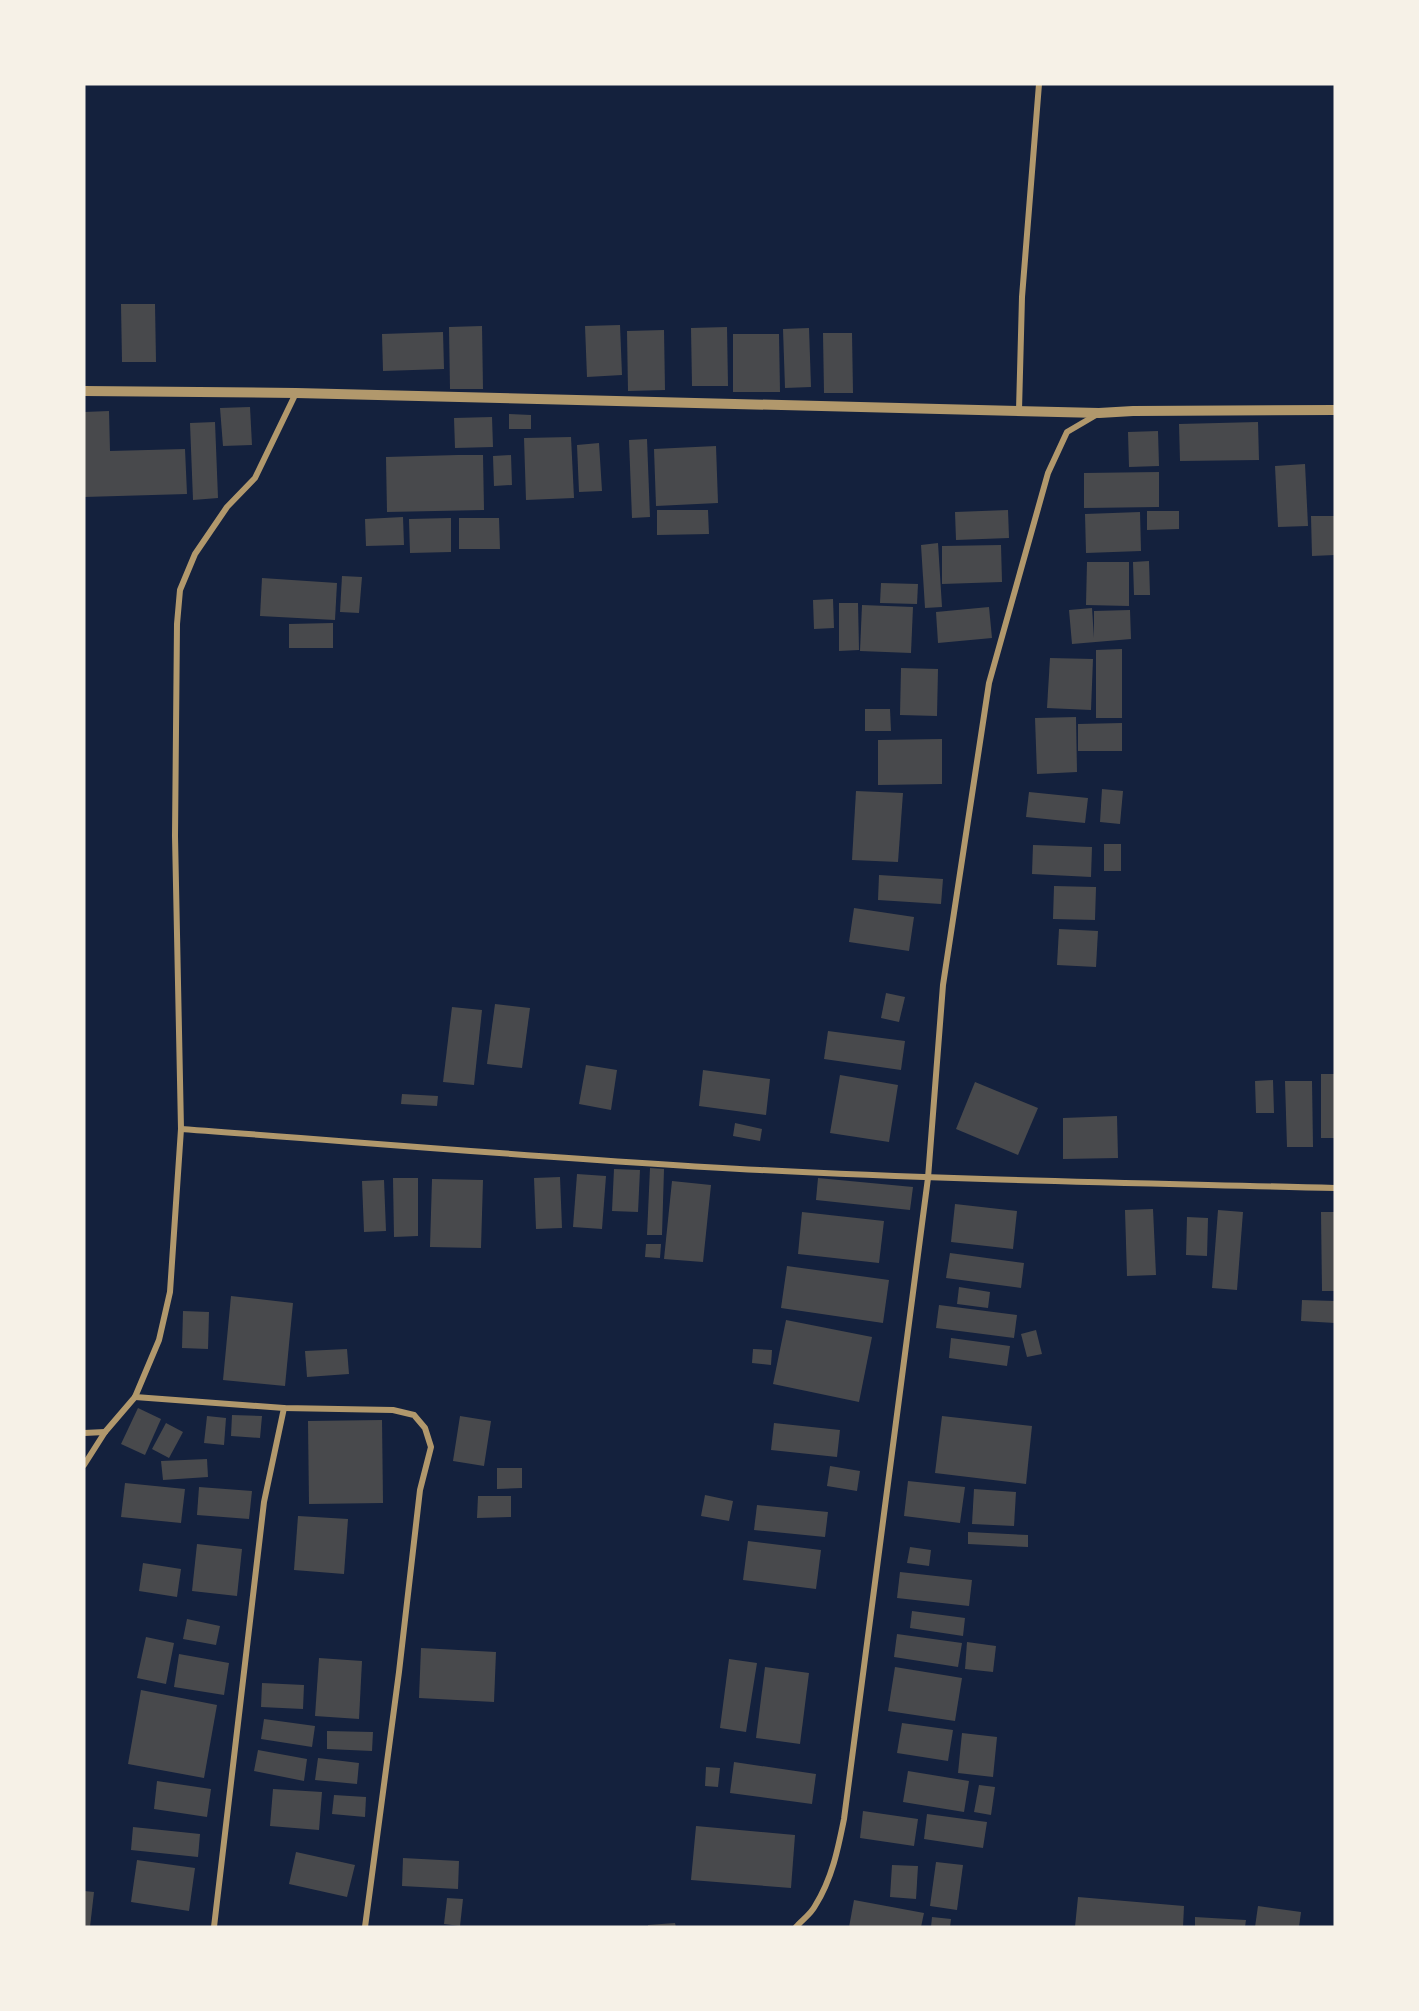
<svg xmlns="http://www.w3.org/2000/svg" width="1419" height="2011" viewBox="0 0 1419 2011" font-family="'Alegreya Sans',sans-serif">
	<style>
		.building { fill: #48494c }
		.lines { fill: none; stroke-linecap: round; stroke-linejoin: round }
		.minor { stroke: #b1986c; stroke-width: 6 }
		.tertiary { stroke: #b1986c; stroke-width: 10 }
	</style>
	<rect width="100%" height="100%" fill="#14213d"/>
	<g class="building">
		<polygon points="121,304 155,304 156,362 122,362"/>
		<polygon points="620,325 622,375 587,377 585,326"/>
		<polygon points="482,326 483,389 450,389 449,327"/>
		<polygon points="727,327 728,386 692,386 691,328"/>
		<polygon points="809,328 811,387 785,388 783,329"/>
		<polygon points="664,330 665,390 628,391 627,331"/>
		<polygon points="443,332 444,369 383,371 382,334"/>
		<polygon points="823,333 852,333 853,393 824,393"/>
		<polygon points="733,334 779,334 780,392 733,392"/>
		<polygon points="250,407 252,445 223,446 220,408"/>
		<polygon points="109,411 110,451 185,449 187,494 84,497 84,412"/>
		<polygon points="509,414 531,415 531,429 509,429"/>
		<polygon points="492,417 493,447 455,448 454,418"/>
		<polygon points="215,422 218,498 193,500 190,423"/>
		<polygon points="1258,422 1259,460 1180,461 1179,424"/>
		<polygon points="1158,431 1159,466 1129,467 1128,432"/>
		<polygon points="571,437 574,498 526,500 524,438"/>
		<polygon points="647,439 650,517 632,518 629,440"/>
		<polygon points="599,443 602,491 579,492 577,445"/>
		<polygon points="716,446 718,503 656,506 654,449"/>
		<polygon points="458,455 483,455 484,510 387,512 386,457"/>
		<polygon points="511,455 512,485 494,486 493,456"/>
		<polygon points="1305,464 1308,526 1278,527 1275,466"/>
		<polygon points="1159,472 1159,507 1084,508 1084,473"/>
		<polygon points="657,510 708,510 709,534 657,535"/>
		<polygon points="1008,510 1009,538 956,540 955,512"/>
		<polygon points="1147,511 1179,511 1179,529 1147,530"/>
		<polygon points="1140,512 1141,551 1086,553 1085,514"/>
		<polygon points="1311,516 1335,516 1335,555 1312,556"/>
		<polygon points="403,517 404,545 366,546 365,519"/>
		<polygon points="451,518 451,552 410,553 409,519"/>
		<polygon points="459,518 499,518 500,549 459,549"/>
		<polygon points="938,543 942,607 925,608 921,545"/>
		<polygon points="1001,545 1002,582 942,584 942,546"/>
		<polygon points="1149,561 1150,595 1134,595 1133,562"/>
		<polygon points="1087,562 1129,562 1129,606 1086,605"/>
		<polygon points="342,576 362,577 359,613 340,612"/>
		<polygon points="262,578 337,583 335,620 260,616"/>
		<polygon points="881,583 918,584 917,604 880,603"/>
		<polygon points="833,599 834,628 814,629 813,600"/>
		<polygon points="839,603 858,603 859,650 839,651"/>
		<polygon points="862,605 913,607 911,653 860,651"/>
		<polygon points="989,607 992,638 938,643 936,612"/>
		<polygon points="1092,608 1094,638 1094,611 1130,610 1131,639 1072,644 1069,610"/>
		<polygon points="333,623 333,648 289,648 289,624"/>
		<polygon points="1122,649 1122,718 1096,718 1096,650"/>
		<polygon points="1050,658 1093,659 1091,710 1047,708"/>
		<polygon points="901,668 938,669 937,716 900,715"/>
		<polygon points="865,709 890,709 891,731 865,731"/>
		<polygon points="1076,717 1077,772 1037,774 1035,718"/>
		<polygon points="1122,723 1122,751 1078,751 1078,724"/>
		<polygon points="942,739 942,784 878,785 878,740"/>
		<polygon points="1102,789 1123,791 1120,824 1100,822"/>
		<polygon points="856,791 903,793 898,862 852,860"/>
		<polygon points="1029,792 1088,798 1085,823 1026,817"/>
		<rect x="1104" y="844" width="17" height="27"/>
		<polygon points="1033,845 1092,847 1091,877 1032,874"/>
		<polygon points="879,875 943,879 941,904 878,900"/>
		<polygon points="1054,886 1096,887 1095,920 1053,919"/>
		<polygon points="854,908 914,917 909,951 849,942"/>
		<polygon points="1059,929 1098,931 1096,967 1057,965"/>
		<polygon points="886,993 905,997 899,1022 881,1018"/>
		<polygon points="495,1004 530,1008 522,1068 487,1064"/>
		<polygon points="452,1007 482,1010 474,1085 443,1082"/>
		<polygon points="828,1031 905,1041 901,1070 824,1059"/>
		<polygon points="586,1065 617,1070 611,1110 579,1104"/>
		<polygon points="703,1070 770,1079 766,1115 699,1106"/>
		<rect x="1321" y="1074" width="14" height="64"/>
		<polygon points="840,1075 898,1085 889,1142 830,1133"/>
		<polygon points="1273,1080 1274,1113 1256,1113 1255,1081"/>
		<polygon points="1285,1081 1312,1081 1313,1147 1287,1147"/>
		<polygon points="975,1082 1038,1108 1018,1155 956,1129"/>
		<polygon points="402,1094 438,1096 437,1106 401,1104"/>
		<polygon points="1117,1116 1118,1158 1063,1159 1063,1118"/>
		<polygon points="735,1123 762,1129 760,1141 733,1136"/>
		<polygon points="650,1168 664,1169 662,1235 647,1235"/>
		<polygon points="614,1169 640,1170 638,1212 612,1211"/>
		<polygon points="577,1174 606,1176 602,1229 573,1227"/>
		<polygon points="560,1177 562,1228 536,1229 534,1178"/>
		<polygon points="393,1178 418,1178 418,1236 394,1237"/>
		<polygon points="818,1178 913,1187 910,1210 816,1200"/>
		<polygon points="432,1179 483,1180 481,1248 430,1247"/>
		<polygon points="384,1180 386,1231 364,1232 362,1181"/>
		<polygon points="672,1181 711,1185 703,1262 664,1259"/>
		<polygon points="955,1204 1017,1211 1013,1249 951,1242"/>
		<polygon points="1153,1209 1156,1275 1127,1276 1125,1210"/>
		<polygon points="1218,1210 1243,1212 1237,1290 1212,1288"/>
		<polygon points="802,1212 884,1221 879,1263 798,1254"/>
		<polygon points="1321,1212 1335,1212 1335,1291 1322,1291"/>
		<polygon points="1187,1217 1208,1218 1207,1256 1186,1255"/>
		<polygon points="646,1244 661,1244 660,1258 645,1257"/>
		<polygon points="950,1253 1024,1263 1021,1288 946,1278"/>
		<polygon points="787,1266 889,1280 883,1323 781,1308"/>
		<polygon points="959,1287 990,1292 988,1308 957,1304"/>
		<polygon points="231,1296 293,1303 285,1386 223,1380"/>
		<polygon points="1302,1300 1335,1301 1335,1323 1301,1321"/>
		<polygon points="939,1305 1017,1315 1014,1338 936,1328"/>
		<polygon points="183,1311 209,1312 208,1349 182,1348"/>
		<polygon points="786,1320 872,1337 859,1402 773,1384"/>
		<polygon points="1036,1330 1042,1354 1027,1357 1021,1334"/>
		<polygon points="951,1338 1010,1346 1007,1366 949,1358"/>
		<polygon points="347,1349 349,1374 307,1377 305,1351"/>
		<polygon points="753,1349 772,1350 771,1365 752,1363"/>
		<polygon points="138,1408 161,1419 145,1455 121,1444"/>
		<polygon points="232,1415 262,1416 260,1438 231,1436"/>
		<polygon points="207,1416 226,1418 224,1445 204,1443"/>
		<polygon points="460,1416 491,1421 484,1466 453,1461"/>
		<polygon points="942,1416 1032,1426 1026,1484 935,1473"/>
		<polygon points="382,1420 383,1503 309,1504 308,1421"/>
		<polygon points="166,1423 183,1432 169,1458 152,1449"/>
		<polygon points="774,1423 840,1430 837,1457 771,1450"/>
		<polygon points="207,1459 208,1477 163,1480 161,1461"/>
		<polygon points="830,1466 860,1471 857,1491 827,1486"/>
		<polygon points="497,1468 522,1468 522,1488 497,1489"/>
		<polygon points="908,1481 965,1487 960,1523 904,1516"/>
		<polygon points="125,1483 185,1489 181,1523 121,1517"/>
		<polygon points="199,1487 252,1491 249,1519 197,1515"/>
		<polygon points="974,1489 1016,1492 1014,1526 972,1524"/>
		<polygon points="705,1495 733,1501 729,1521 701,1516"/>
		<polygon points="478,1496 511,1496 511,1517 477,1518"/>
		<polygon points="757,1505 828,1512 825,1537 754,1530"/>
		<polygon points="298,1516 348,1519 344,1574 294,1570"/>
		<polygon points="968,1532 1028,1535 1028,1547 968,1544"/>
		<polygon points="748,1541 821,1550 816,1589 743,1580"/>
		<polygon points="197,1544 242,1549 237,1596 192,1591"/>
		<polygon points="910,1547 931,1550 929,1566 907,1563"/>
		<polygon points="143,1563 181,1569 177,1597 139,1591"/>
		<polygon points="900,1572 972,1580 969,1606 897,1598"/>
		<polygon points="912,1611 965,1618 963,1636 910,1628"/>
		<polygon points="187,1619 220,1626 216,1645 183,1639"/>
		<polygon points="897,1634 962,1643 958,1667 894,1657"/>
		<polygon points="146,1637 174,1643 166,1684 137,1678"/>
		<polygon points="967,1642 996,1646 993,1672 965,1669"/>
		<polygon points="421,1648 496,1652 494,1702 419,1698"/>
		<polygon points="179,1654 229,1663 224,1695 174,1687"/>
		<polygon points="319,1658 362,1661 359,1719 315,1716"/>
		<polygon points="729,1659 757,1663 746,1732 720,1728"/>
		<polygon points="765,1667 809,1673 800,1744 756,1738"/>
		<polygon points="895,1667 962,1678 955,1721 888,1711"/>
		<polygon points="262,1683 304,1685 303,1709 261,1707"/>
		<polygon points="141,1690 217,1705 204,1778 128,1764"/>
		<polygon points="264,1719 315,1726 312,1747 261,1739"/>
		<polygon points="902,1723 953,1730 948,1761 897,1753"/>
		<polygon points="327,1731 373,1732 372,1751 327,1749"/>
		<polygon points="962,1733 997,1737 993,1777 958,1773"/>
		<polygon points="258,1750 307,1759 304,1781 254,1771"/>
		<polygon points="318,1758 359,1763 357,1784 315,1780"/>
		<polygon points="734,1762 816,1774 812,1804 730,1793"/>
		<polygon points="706,1767 720,1768 718,1787 705,1786"/>
		<polygon points="908,1771 969,1781 964,1812 903,1802"/>
		<polygon points="157,1781 211,1789 207,1817 154,1809"/>
		<polygon points="979,1785 995,1787 991,1815 974,1812"/>
		<polygon points="273,1789 322,1792 319,1830 270,1826"/>
		<polygon points="334,1795 366,1797 365,1817 332,1814"/>
		<polygon points="863,1811 918,1819 914,1846 860,1838"/>
		<polygon points="927,1814 987,1822 983,1848 924,1839"/>
		<polygon points="696,1826 795,1835 791,1888 691,1880"/>
		<polygon points="133,1827 200,1834 198,1857 131,1850"/>
		<polygon points="296,1852 355,1865 347,1897 289,1884"/>
		<polygon points="403,1858 459,1861 458,1889 402,1886"/>
		<polygon points="137,1860 195,1868 189,1911 131,1902"/>
		<polygon points="936,1862 963,1865 957,1910 930,1906"/>
		<polygon points="892,1865 918,1866 916,1899 890,1897"/>
		<polygon points="84,1891 94,1892 90,1927 84,1927"/>
		<polygon points="1078,1897 1184,1906 1183,1927 1075,1927"/>
		<polygon points="447,1898 463,1899 460,1926 444,1924"/>
		<polygon points="854,1900 924,1913 921,1927 849,1927"/>
		<polygon points="1258,1906 1301,1912 1299,1927 1255,1927"/>
		<polygon points="932,1917 951,1919 950,1927 931,1927"/>
		<polygon points="1195,1917 1246,1920 1245,1927 1195,1927"/>
		<polygon points="675,1923 676,1927 648,1927 648,1925"/>
	</g>
	<g class="lines">
		<g class="minor">
			<polyline points="1019,410 1022,297 1039,84"/>
			<path d="M181,1129c193,14 386,31 579,41 192,10 383,13 575,18"/>
			<polyline points="135,1397 284,1408 393,1410 414,1415 425,1428 431,1447 420,1490 399,1672 365,1927"/>
			<polyline points="84,1433 105,1432"/>
			<polyline points="84,1465 105,1432 135,1397 159,1340 170,1292 181,1129 175,836 177,624 180,590 195,554 227,507 255,478 296,393"/>
			<polyline points="214,1927 264,1502 284,1408"/>
			<path d="M796,1927c6,-7 15,-13 19,-21 17,-27 23,-57 29,-87l84,-641 15,-193 46,-302 59,-210 19,-41 29,-17"/>
		</g>
		<polyline class="tertiary" points="84,391 296,393 1099,413 1133,411 1335,410"/>
	</g>
	<rect width="1419" height="2011" fill="none" stroke="#f6f1e7" stroke-width="171"/>
</svg>
